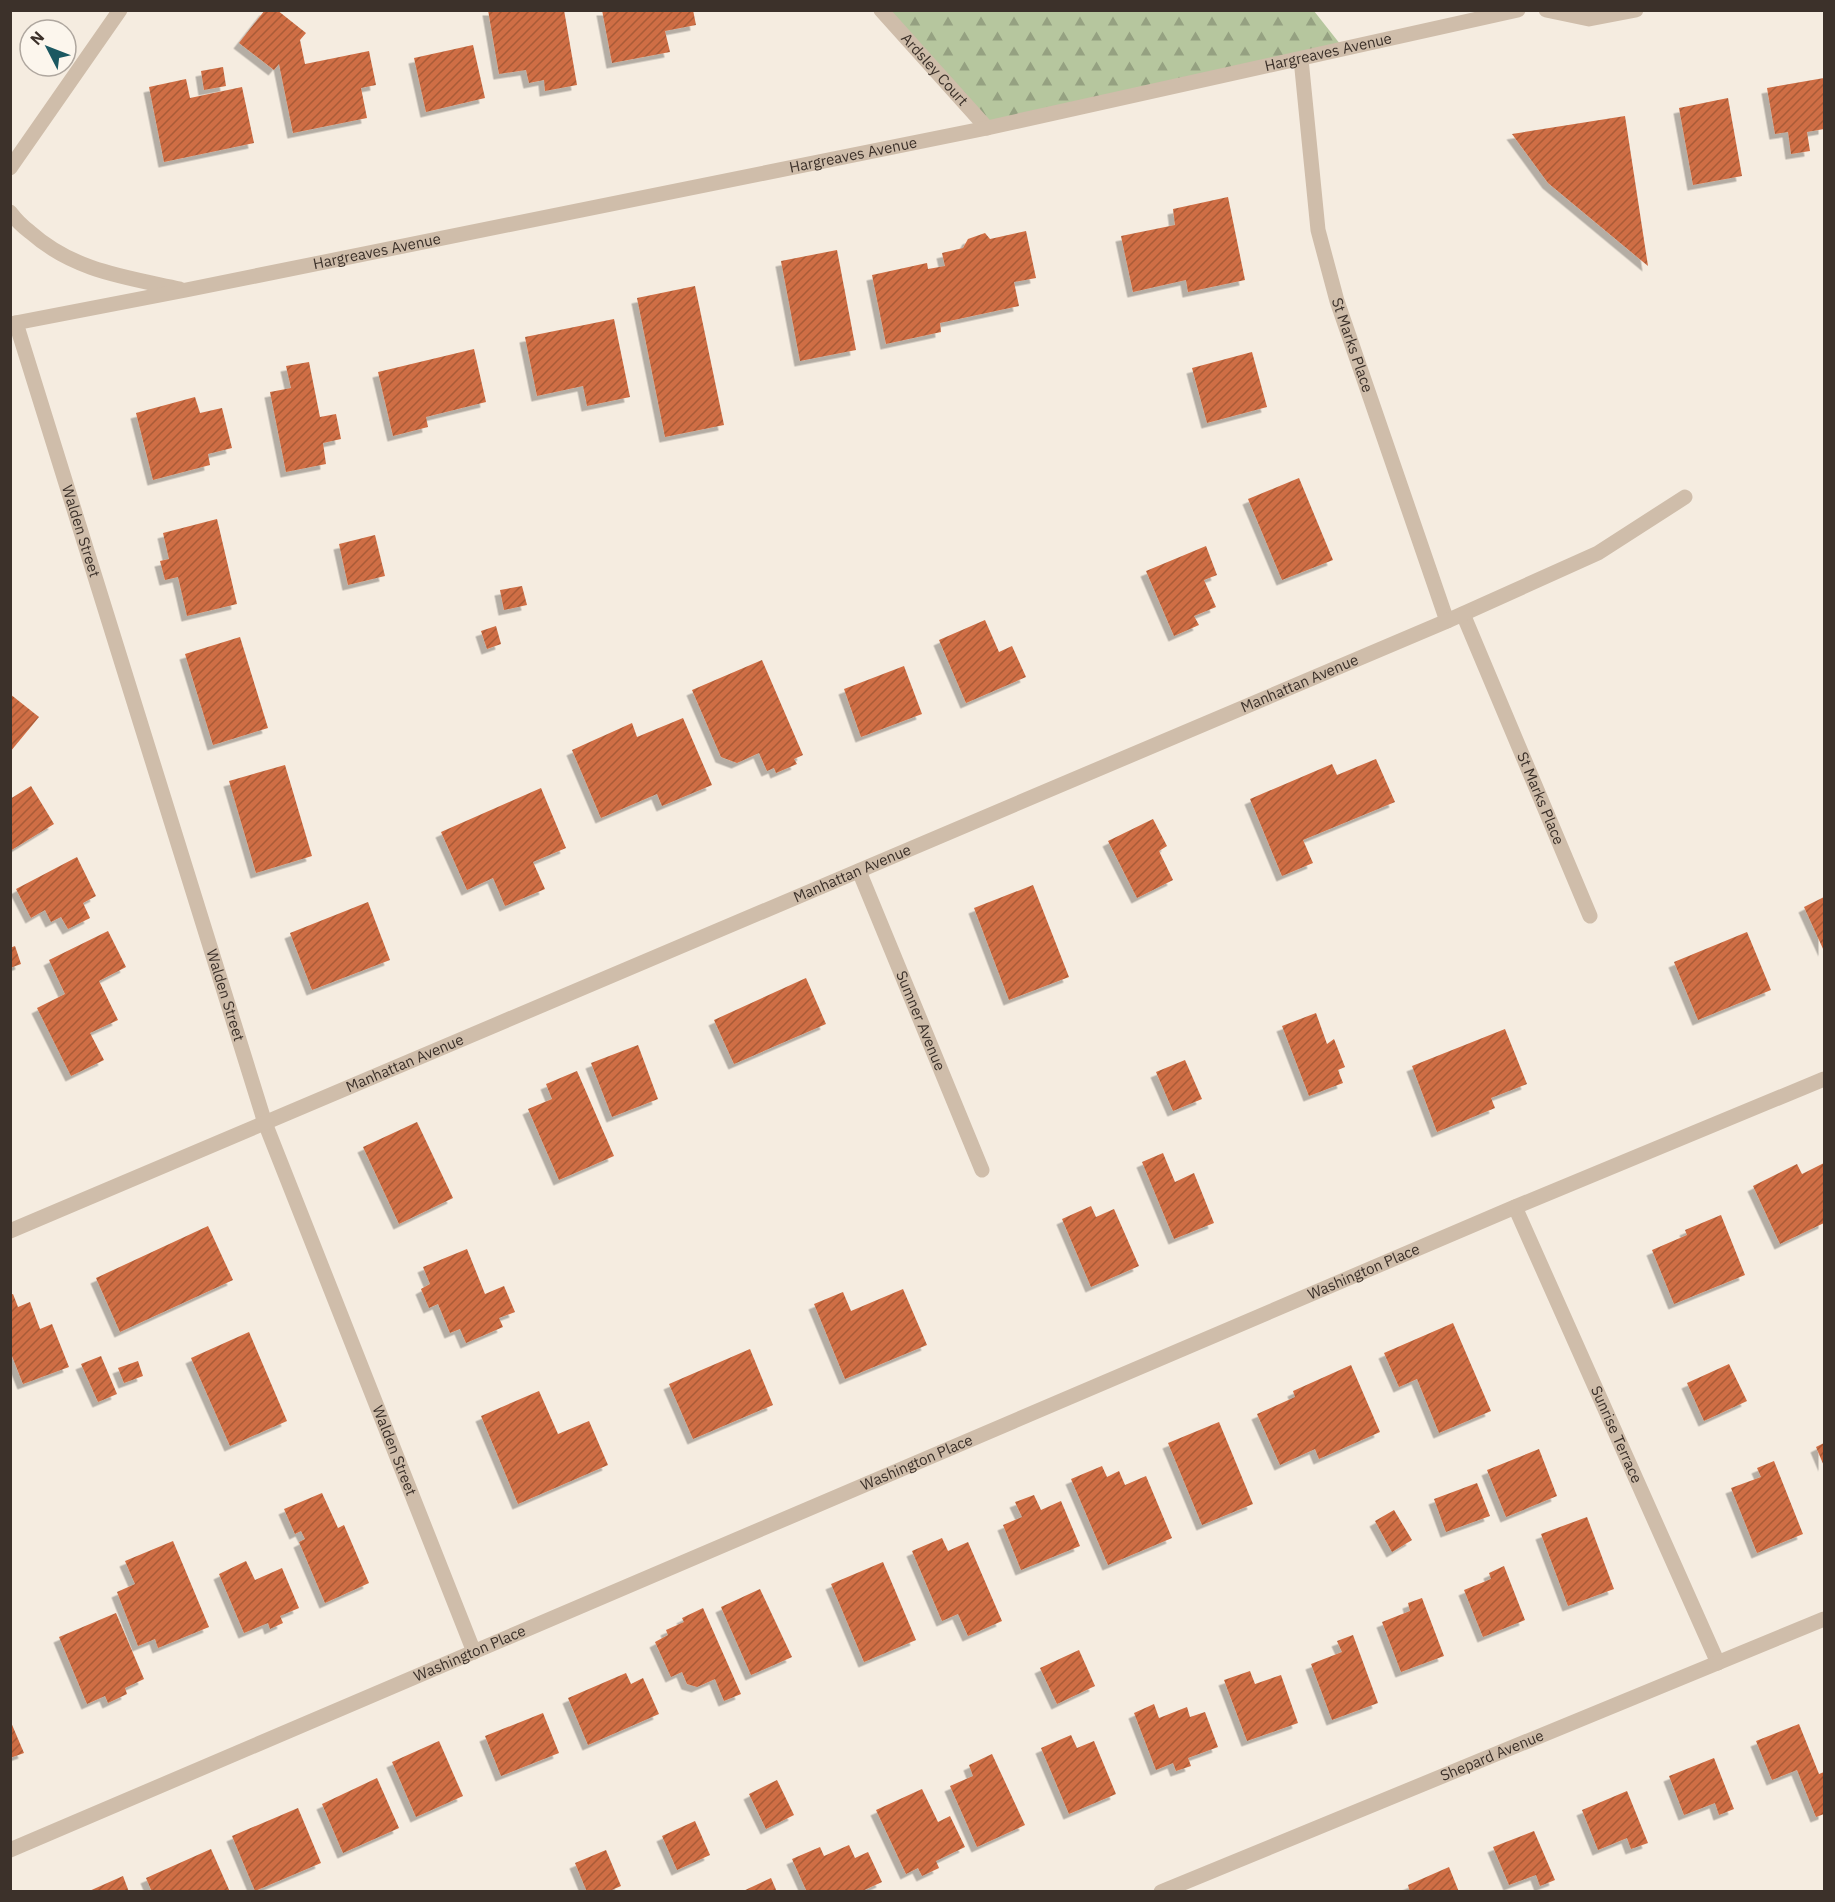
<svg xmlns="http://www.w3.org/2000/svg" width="1835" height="1902" viewBox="0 0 1835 1902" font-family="'IBM Plex Sans',sans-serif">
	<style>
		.forest { fill: url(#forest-firs) }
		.building { fill: url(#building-hatch); filter: url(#shadow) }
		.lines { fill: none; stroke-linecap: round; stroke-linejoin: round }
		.minor { stroke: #cfbdaa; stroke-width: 15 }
		.labels { text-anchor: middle; stroke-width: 4.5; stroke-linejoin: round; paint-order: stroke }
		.street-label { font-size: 15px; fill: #3c312a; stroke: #fcf6ed }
	</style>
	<defs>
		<pattern id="forest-firs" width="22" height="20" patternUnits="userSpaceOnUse" patternTransform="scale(1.5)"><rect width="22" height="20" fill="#b6c69e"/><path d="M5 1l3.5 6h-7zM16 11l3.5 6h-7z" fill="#95a181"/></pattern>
		<pattern id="building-hatch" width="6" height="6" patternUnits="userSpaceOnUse" patternTransform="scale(1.5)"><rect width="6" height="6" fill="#cf6e44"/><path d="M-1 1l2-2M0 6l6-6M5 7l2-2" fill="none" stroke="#a95b39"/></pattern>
		<filter id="shadow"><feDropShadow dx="-5.5" dy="5.5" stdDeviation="0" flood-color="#0004"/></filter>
	</defs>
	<rect width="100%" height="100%" fill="#f5ece0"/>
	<polygon class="forest" points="881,11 1314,11 1344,49 987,128"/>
	<g class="building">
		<polygon points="265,10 277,10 306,33 300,40 305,64 369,51 376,85 361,88 367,118 293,133 279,64 274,70 239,43"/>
		<polygon points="488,10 564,10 577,85 545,91 544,80 529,83 526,70 499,74"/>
		<polygon points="602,10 693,10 696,25 665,31 670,52 612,63"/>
		<polygon points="473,45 485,98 426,112 414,58"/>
		<polygon points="223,67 226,86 204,90 201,71"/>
		<polygon points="1824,78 1824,129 1807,132 1810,151 1791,154 1788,132 1775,134 1767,88"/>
		<polygon points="186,79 190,98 242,87 254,143 164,162 149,87"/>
		<polygon points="1728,98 1742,176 1693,185 1679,108"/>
		<polygon points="1625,116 1648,266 1548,183 1512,134"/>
		<polygon points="1228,197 1245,280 1188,292 1186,280 1133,292 1121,236 1175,225 1173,209"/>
		<polygon points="1026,231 1036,278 1014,282 1019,306 940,323 941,332 886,344 872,275 927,263 928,269 945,266 942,253 963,248 968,239 985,233 990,239"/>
		<polygon points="837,250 856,350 800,361 781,261"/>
		<polygon points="695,286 724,425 665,437 637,298"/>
		<polygon points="614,319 630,397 587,406 583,386 537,396 525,337"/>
		<polygon points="474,349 486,402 426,417 428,427 393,436 378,372"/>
		<polygon points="1252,352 1267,407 1207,423 1192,368"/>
		<polygon points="309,362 320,417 336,414 341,439 323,443 326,464 286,472 270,392 291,388 286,366"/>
		<polygon points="195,397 200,413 222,408 232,448 208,454 210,465 153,480 136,413"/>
		<polygon points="1299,478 1333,560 1282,580 1248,499"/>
		<polygon points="217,519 237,604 187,616 178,577 165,580 160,561 169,559 163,533"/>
		<polygon points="375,535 385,576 348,585 339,544"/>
		<polygon points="1206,546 1217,575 1204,580 1216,607 1194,616 1199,625 1174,636 1146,571"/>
		<polygon points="522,586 527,605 504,610 500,590"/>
		<polygon points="985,620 999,652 1012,646 1026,677 966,703 939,640"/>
		<polygon points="496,626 501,644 487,649 481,631"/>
		<polygon points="240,637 268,728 213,745 185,654"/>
		<polygon points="762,660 803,755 794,759 797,764 776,773 774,768 767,771 759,753 737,763 721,757 692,690"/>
		<polygon points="904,666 922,714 861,737 844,689"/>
		<polygon points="10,694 39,717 10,752"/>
		<polygon points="683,718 712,785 662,806 657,794 601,818 572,750 632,723 637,737"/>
		<polygon points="1376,759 1395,802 1303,840 1313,863 1282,876 1250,799 1332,764 1337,775"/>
		<polygon points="285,765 312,856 256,873 229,781"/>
		<polygon points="31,786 54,824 10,851 10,799"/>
		<polygon points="541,788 566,848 533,862 545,889 505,906 493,878 467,890 441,832"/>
		<polygon points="1153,819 1167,846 1159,851 1173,880 1137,898 1108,841"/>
		<polygon points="77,857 96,896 83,903 90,918 68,929 61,917 51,922 45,910 31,918 16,889"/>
		<polygon points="1033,885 1069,977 1009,1000 974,908"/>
		<polygon points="1824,897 1824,951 1804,907"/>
		<polygon points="368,902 390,960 312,990 290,933"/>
		<polygon points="108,931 126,967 99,981 118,1020 90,1033 104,1060 71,1076 37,1008 65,994 49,960"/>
		<polygon points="1747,932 1771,990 1698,1020 1674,962"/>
		<polygon points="15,946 21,964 10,968 10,948"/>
		<polygon points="806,978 826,1024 734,1064 714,1020"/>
		<polygon points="1316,1013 1327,1044 1334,1039 1345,1067 1338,1070 1343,1083 1309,1096 1282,1026"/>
		<polygon points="1505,1029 1527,1084 1491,1098 1495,1108 1437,1132 1412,1066"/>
		<polygon points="638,1045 658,1099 612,1117 591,1063"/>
		<polygon points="1185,1060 1202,1099 1173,1111 1156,1072"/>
		<polygon points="577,1071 614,1156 559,1180 528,1109 552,1099 546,1084"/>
		<polygon points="417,1122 453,1198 399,1224 363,1147"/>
		<polygon points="1163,1153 1175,1182 1194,1173 1214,1223 1174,1239 1142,1162"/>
		<polygon points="1824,1163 1824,1223 1780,1244 1753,1186 1797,1164 1802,1174"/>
		<polygon points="1091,1206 1096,1217 1114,1209 1139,1266 1091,1287 1062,1219"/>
		<polygon points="1721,1215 1745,1275 1674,1304 1652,1250 1687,1235 1685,1230"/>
		<polygon points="208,1226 233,1280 120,1332 96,1278"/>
		<polygon points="467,1249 485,1294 504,1286 515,1312 499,1318 503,1327 466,1343 460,1329 450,1333 438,1304 429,1308 421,1289 430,1284 423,1267"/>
		<polygon points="903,1289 927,1345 845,1379 814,1304 843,1292 851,1311"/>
		<polygon points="13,1294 18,1307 30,1302 40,1329 52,1324 69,1367 23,1384 10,1351 10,1295"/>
		<polygon points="1453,1323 1491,1411 1439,1433 1417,1379 1399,1387 1384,1353"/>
		<polygon points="249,1332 287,1421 230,1446 191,1358"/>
		<polygon points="750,1349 773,1405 693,1439 669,1384"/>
		<polygon points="101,1356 117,1394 98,1402 81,1364"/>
		<polygon points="138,1361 143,1376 124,1383 118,1368"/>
		<polygon points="1729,1364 1747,1401 1704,1421 1687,1383"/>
		<polygon points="1351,1365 1380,1432 1319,1459 1315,1449 1280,1465 1257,1414 1295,1397 1293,1391"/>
		<polygon points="539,1391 558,1434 589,1421 608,1465 518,1504 481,1416"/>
		<polygon points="1219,1422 1253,1504 1202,1525 1168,1443"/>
		<polygon points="1824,1443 1824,1466 1816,1447"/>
		<polygon points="1539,1449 1557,1496 1506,1517 1487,1470"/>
		<polygon points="1774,1461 1803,1534 1757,1553 1731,1488 1761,1477 1757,1468"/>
		<polygon points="1102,1466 1107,1477 1119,1471 1125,1485 1146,1476 1172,1538 1108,1565 1071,1479"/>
		<polygon points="1477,1483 1490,1516 1446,1532 1434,1499"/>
		<polygon points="322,1493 338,1528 344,1525 369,1583 325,1603 299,1542 305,1539 301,1531 295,1534 284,1509"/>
		<polygon points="1034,1495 1041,1510 1061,1501 1080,1546 1021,1570 1003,1525 1022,1517 1015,1502"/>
		<polygon points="1394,1510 1412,1540 1392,1552 1375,1521"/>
		<polygon points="1587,1517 1614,1589 1568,1606 1541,1534"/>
		<polygon points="942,1538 948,1551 968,1542 1002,1621 968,1636 958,1614 942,1621 912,1551"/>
		<polygon points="173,1541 209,1627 158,1648 155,1639 138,1646 117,1592 135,1584 125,1561"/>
		<polygon points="246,1561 255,1580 282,1568 299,1608 280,1616 283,1623 270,1629 268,1623 244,1633 219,1574"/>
		<polygon points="883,1562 916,1640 864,1662 831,1584"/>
		<polygon points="1504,1566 1525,1620 1483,1637 1464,1590 1491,1579 1489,1573"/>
		<polygon points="760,1589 792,1657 751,1675 721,1607"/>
		<polygon points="1422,1598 1444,1656 1401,1672 1382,1622 1410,1611 1408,1603"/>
		<polygon points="703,1608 741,1694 724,1701 715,1679 697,1687 687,1684 682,1672 671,1677 655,1642 668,1635 666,1630 684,1622 682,1618"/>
		<polygon points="116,1613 144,1679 125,1688 127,1694 108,1703 105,1696 87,1704 59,1637"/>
		<polygon points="1353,1635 1378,1703 1332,1720 1311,1664 1342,1652 1337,1641"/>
		<polygon points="1079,1650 1095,1686 1057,1704 1040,1668"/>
		<polygon points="1250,1671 1255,1684 1281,1675 1298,1723 1247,1741 1224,1680"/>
		<polygon points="626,1673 631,1684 643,1678 659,1714 588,1745 568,1698"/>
		<polygon points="1154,1704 1159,1718 1187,1707 1190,1717 1205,1712 1218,1747 1188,1758 1191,1766 1176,1771 1173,1763 1156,1770 1134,1713"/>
		<polygon points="543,1713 559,1753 501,1776 485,1736"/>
		<polygon points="10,1720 24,1753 10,1758"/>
		<polygon points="1799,1724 1819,1774 1824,1772 1824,1814 1816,1817 1797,1770 1772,1780 1756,1741"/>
		<polygon points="1071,1735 1077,1748 1094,1741 1116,1794 1069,1814 1041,1748"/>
		<polygon points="439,1741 463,1796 416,1817 392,1762"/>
		<polygon points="992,1754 1025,1825 977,1847 950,1786 973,1776 969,1765"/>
		<polygon points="1714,1758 1734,1809 1719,1815 1715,1803 1684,1815 1669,1776"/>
		<polygon points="377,1778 399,1828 343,1853 322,1804"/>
		<polygon points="777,1780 794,1815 766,1829 749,1794"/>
		<polygon points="922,1789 938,1822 950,1816 965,1847 936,1861 939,1868 922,1876 918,1868 906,1874 876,1810"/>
		<polygon points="1627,1791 1648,1843 1631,1849 1627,1838 1598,1850 1582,1810"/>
		<polygon points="298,1808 321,1863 255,1891 232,1836"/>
		<polygon points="695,1821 710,1855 677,1870 662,1836"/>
		<polygon points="1534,1831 1555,1880 1540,1886 1536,1875 1509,1885 1493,1847"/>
		<polygon points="849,1845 855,1858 868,1852 882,1882 860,1892 807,1892 792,1859 820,1847 824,1856"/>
		<polygon points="211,1849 230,1892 152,1892 146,1878"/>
		<polygon points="606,1850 621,1886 607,1892 587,1892 575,1863"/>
		<polygon points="1449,1867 1459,1892 1410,1892 1408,1885"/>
		<polygon points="123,1876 129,1892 87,1892"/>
		<polygon points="771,1878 777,1892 741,1892"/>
	</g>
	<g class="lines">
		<g class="minor">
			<path id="s1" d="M881,10l106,118"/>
			<polyline points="1546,10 1589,19 1636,10"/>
			<path id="s2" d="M1301,59l17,171 19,71 110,320"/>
			<polyline points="10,168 120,10"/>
			<path d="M10,212c6,8 12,14 20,20 44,39 95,45 150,57"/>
			<path id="s3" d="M16,323l249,800 209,529"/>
			<path id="s4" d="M10,324l176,-34 801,-162 531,-118"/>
			<path id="s5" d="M1463,614l127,302"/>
			<path id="s6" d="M859,871l123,299"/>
			<path id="s7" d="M1515,1207l203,456"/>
			<path id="s8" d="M10,1231l1437,-610 151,-68 87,-56"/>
			<path id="s9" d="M10,1850l1505,-643 309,-128"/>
			<path id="s10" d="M1161,1892l663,-273"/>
		</g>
	</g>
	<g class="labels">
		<g class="street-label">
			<text dy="5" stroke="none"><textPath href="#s4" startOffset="1346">Hargreaves Avenue</textPath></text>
			<text dy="5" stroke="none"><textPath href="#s1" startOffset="80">Ardsley Court</textPath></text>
			<text dy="5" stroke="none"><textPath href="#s4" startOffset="860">Hargreaves Avenue</textPath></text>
			<text dy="5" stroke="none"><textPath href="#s4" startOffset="374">Hargreaves Avenue</textPath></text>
			<text dy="5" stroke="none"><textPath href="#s2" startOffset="292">St Marks Place</textPath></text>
			<text dy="5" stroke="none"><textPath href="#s3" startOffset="218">Walden Street</textPath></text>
			<text dy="5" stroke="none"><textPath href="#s8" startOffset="1401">Manhattan Avenue</textPath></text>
			<text dy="5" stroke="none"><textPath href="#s5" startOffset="200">St Marks Place</textPath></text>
			<text dy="5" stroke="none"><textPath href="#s8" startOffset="915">Manhattan Avenue</textPath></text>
			<text dy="5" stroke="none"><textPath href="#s3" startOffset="704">Walden Street</textPath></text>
			<text dy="5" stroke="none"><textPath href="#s6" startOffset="162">Sumner Avenue</textPath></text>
			<text dy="5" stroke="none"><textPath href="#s8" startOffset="429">Manhattan Avenue</textPath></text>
			<text dy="5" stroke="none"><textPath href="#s9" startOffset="1472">Washington Place</textPath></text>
			<text dy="5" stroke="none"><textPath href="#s7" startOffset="249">Sunrise Terrace</textPath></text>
			<text dy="5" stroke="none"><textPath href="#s3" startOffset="1190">Walden Street</textPath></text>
			<text dy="5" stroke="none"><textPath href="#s9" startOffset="986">Washington Place</textPath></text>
			<text dy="5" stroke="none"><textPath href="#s9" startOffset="500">Washington Place</textPath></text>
			<text dy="5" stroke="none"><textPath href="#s10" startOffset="358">Shepard Avenue</textPath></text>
		</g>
	</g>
	<rect width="1835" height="1902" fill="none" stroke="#3c312a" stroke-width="24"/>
	<g transform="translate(48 48) rotate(312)"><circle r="28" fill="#fcf6ed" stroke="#afa79f" stroke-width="1.5"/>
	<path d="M0-4.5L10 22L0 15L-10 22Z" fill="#1b5861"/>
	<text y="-9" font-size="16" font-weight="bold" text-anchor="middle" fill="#3c312a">N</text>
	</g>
</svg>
